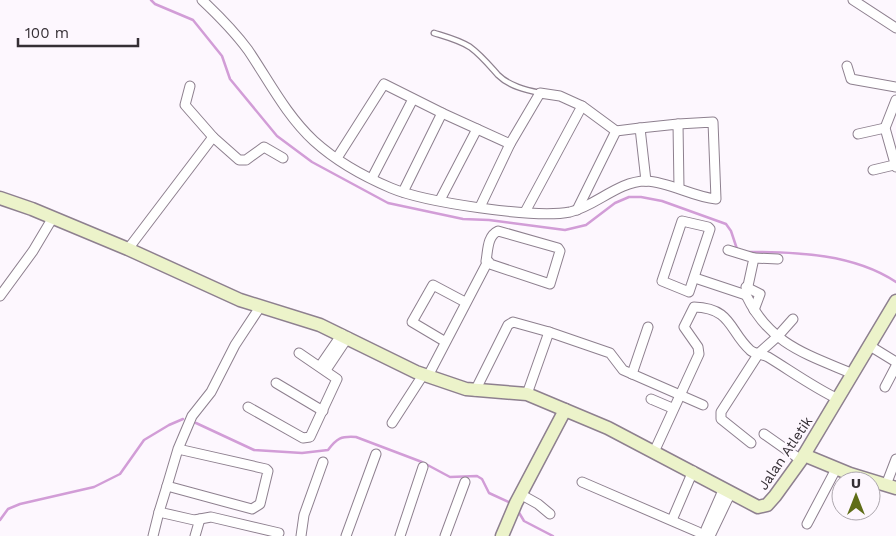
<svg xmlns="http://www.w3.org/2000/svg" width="896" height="536" viewBox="0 0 896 536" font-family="'Work Sans',sans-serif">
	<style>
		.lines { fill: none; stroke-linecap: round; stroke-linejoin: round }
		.stream { stroke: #d29dd7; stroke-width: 2.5 }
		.lane-casing { stroke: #8e808f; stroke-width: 7 }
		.street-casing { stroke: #8e808f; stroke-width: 11 }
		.secondary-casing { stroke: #8e808f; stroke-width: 15 }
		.lane { stroke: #fff; stroke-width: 4.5 }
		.street { stroke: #fff; stroke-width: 9 }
		.secondary { stroke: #ecf3ca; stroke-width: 12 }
		.labels { text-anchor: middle; stroke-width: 4.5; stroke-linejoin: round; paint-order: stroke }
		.street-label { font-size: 14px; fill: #352f35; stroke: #fdf7fe }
	</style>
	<rect width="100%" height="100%" fill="#fdf7fe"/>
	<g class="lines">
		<g class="stream">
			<polyline points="151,0 155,4 193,20 222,56 230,79 277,136 312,162 388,203 463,219 489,220 565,230 586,225 615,203 629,197 641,197 662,201 726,224 731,231 737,249"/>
			<path d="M749,252c49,0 105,2 147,30"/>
			<path d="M196,423l58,27 48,3 26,-3c9,-12 13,-14 28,-13l66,25 28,15 27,-1 5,3 7,14 22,10"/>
			<polyline points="518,511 524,521 553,536"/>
			<polyline points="0,520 8,509 20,504 94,487 120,474 144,440 169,425 183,419"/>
		</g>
		<g class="lane-casing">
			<path id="lane" d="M434,33c13,4 25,7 36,14 11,8 19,18 28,28 11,11 28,15 42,18"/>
		</g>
		<g class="street-casing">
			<g id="street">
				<path d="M202,0c17,16 32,31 46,50 21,31 38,65 66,91 21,19 51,36 77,47 33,14 144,31 179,24 26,-6 48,-31 76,-31 24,1 47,16 70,18l-3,-77 -35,2"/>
				<polyline points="853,0 896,28"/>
				<polyline points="847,66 851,79 896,87"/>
				<polyline points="896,100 885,128 896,167"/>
				<polyline points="640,128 678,124 679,188"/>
				<polyline points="616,131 640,128 646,181"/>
				<polyline points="858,134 885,128"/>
				<polyline points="213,137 239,160 246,160 264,147 283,158"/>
				<polyline points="337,158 384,84 442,113 510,144 540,93 560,96 582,106 525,212"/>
				<polyline points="873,170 894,165"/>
				<polyline points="372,178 413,99"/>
				<polyline points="403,192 442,113"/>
				<polyline points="440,200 477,129"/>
				<polyline points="480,207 510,144"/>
				<polyline points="577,210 616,131 582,106"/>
				<polygon points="682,221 708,227 710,229 689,292 662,281"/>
				<polyline points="128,249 213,137 185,105 190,86"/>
				<path d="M728,250l26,8 -8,37c23,49 60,59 107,79"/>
				<polyline points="754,258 778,259"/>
				<polyline points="695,278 746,295"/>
				<polyline points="746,287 760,294 754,310"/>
				<polyline points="0,296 33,251 52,219"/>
				<polyline points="444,341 412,322 433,285 465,302"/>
				<polyline points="870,346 896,362"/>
				<polyline points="320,366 342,334"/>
				<polyline points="326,370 348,337"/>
				<polyline points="632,374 648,327"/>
				<path d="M428,376l59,-113 63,21 10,-33 -2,-3 -60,-17c-11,5 -10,20 -12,30l3,1"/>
				<polyline points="276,383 323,411"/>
				<polyline points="885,387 896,366"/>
				<polyline points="475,391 508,325 513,322 549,332 610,353 623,370 703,405"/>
				<polyline points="527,394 549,332"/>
				<polyline points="651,399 672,408"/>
				<polyline points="248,407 303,438 310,437 337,379 299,353"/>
				<polyline points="392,423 423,375"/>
				<polyline points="764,434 801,460"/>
				<polyline points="751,443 721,419 721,412 759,353 777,337 793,319"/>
				<polyline points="178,449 167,486 252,509 260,504 268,471 266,469 178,449 192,416 211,392 235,345 260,307"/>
				<path d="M654,452l45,-98 -1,-7 -14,-20 10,-20c38,1 35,24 56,43 4,4 12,4 18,7 23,14 45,30 70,42"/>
				<polyline points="582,482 698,532"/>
				<polyline points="886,485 896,459"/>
				<polyline points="167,486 159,512 194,520 200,519 195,536"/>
				<polyline points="520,494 538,504 550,514"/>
				<polyline points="200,519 211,517 279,533"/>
				<polyline points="672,520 693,471"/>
				<polyline points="807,524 836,469"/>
				<polyline points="153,536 159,512"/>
				<polyline points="301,536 304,515 323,462"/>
				<polyline points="346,536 376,454"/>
				<polyline points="400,536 423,467"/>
				<polyline points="445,536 465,482"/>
				<polyline points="703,536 724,488"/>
				<polyline points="710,536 731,492"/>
			</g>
		</g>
		<g class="secondary-casing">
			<g id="secondary">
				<polyline points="0,198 32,209 128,249 240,300 320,325 416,372 466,389 527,394 608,428 758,507 767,505 775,496 801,460 896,301"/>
				<polyline points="804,455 850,474 896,488"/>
				<polyline points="502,536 516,503 565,410"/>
			</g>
		</g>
		<use href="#lane" class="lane"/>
		<use href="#street" class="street"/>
		<use href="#secondary" class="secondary"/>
	</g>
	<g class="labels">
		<g class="street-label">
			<text transform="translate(785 453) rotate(-56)" y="5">Jalan Atletik</text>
		</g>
	</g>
	<g transform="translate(856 496)"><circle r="24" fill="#fdf7fe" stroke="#ada7ae"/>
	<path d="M0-4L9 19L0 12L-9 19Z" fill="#5f6d17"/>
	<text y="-8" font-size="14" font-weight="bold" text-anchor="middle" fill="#352f35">U</text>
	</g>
	<path d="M18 38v8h120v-8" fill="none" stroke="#352f35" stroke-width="2.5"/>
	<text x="25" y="38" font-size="15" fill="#352f35" stroke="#fdf7fe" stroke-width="4" paint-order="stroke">100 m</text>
</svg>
